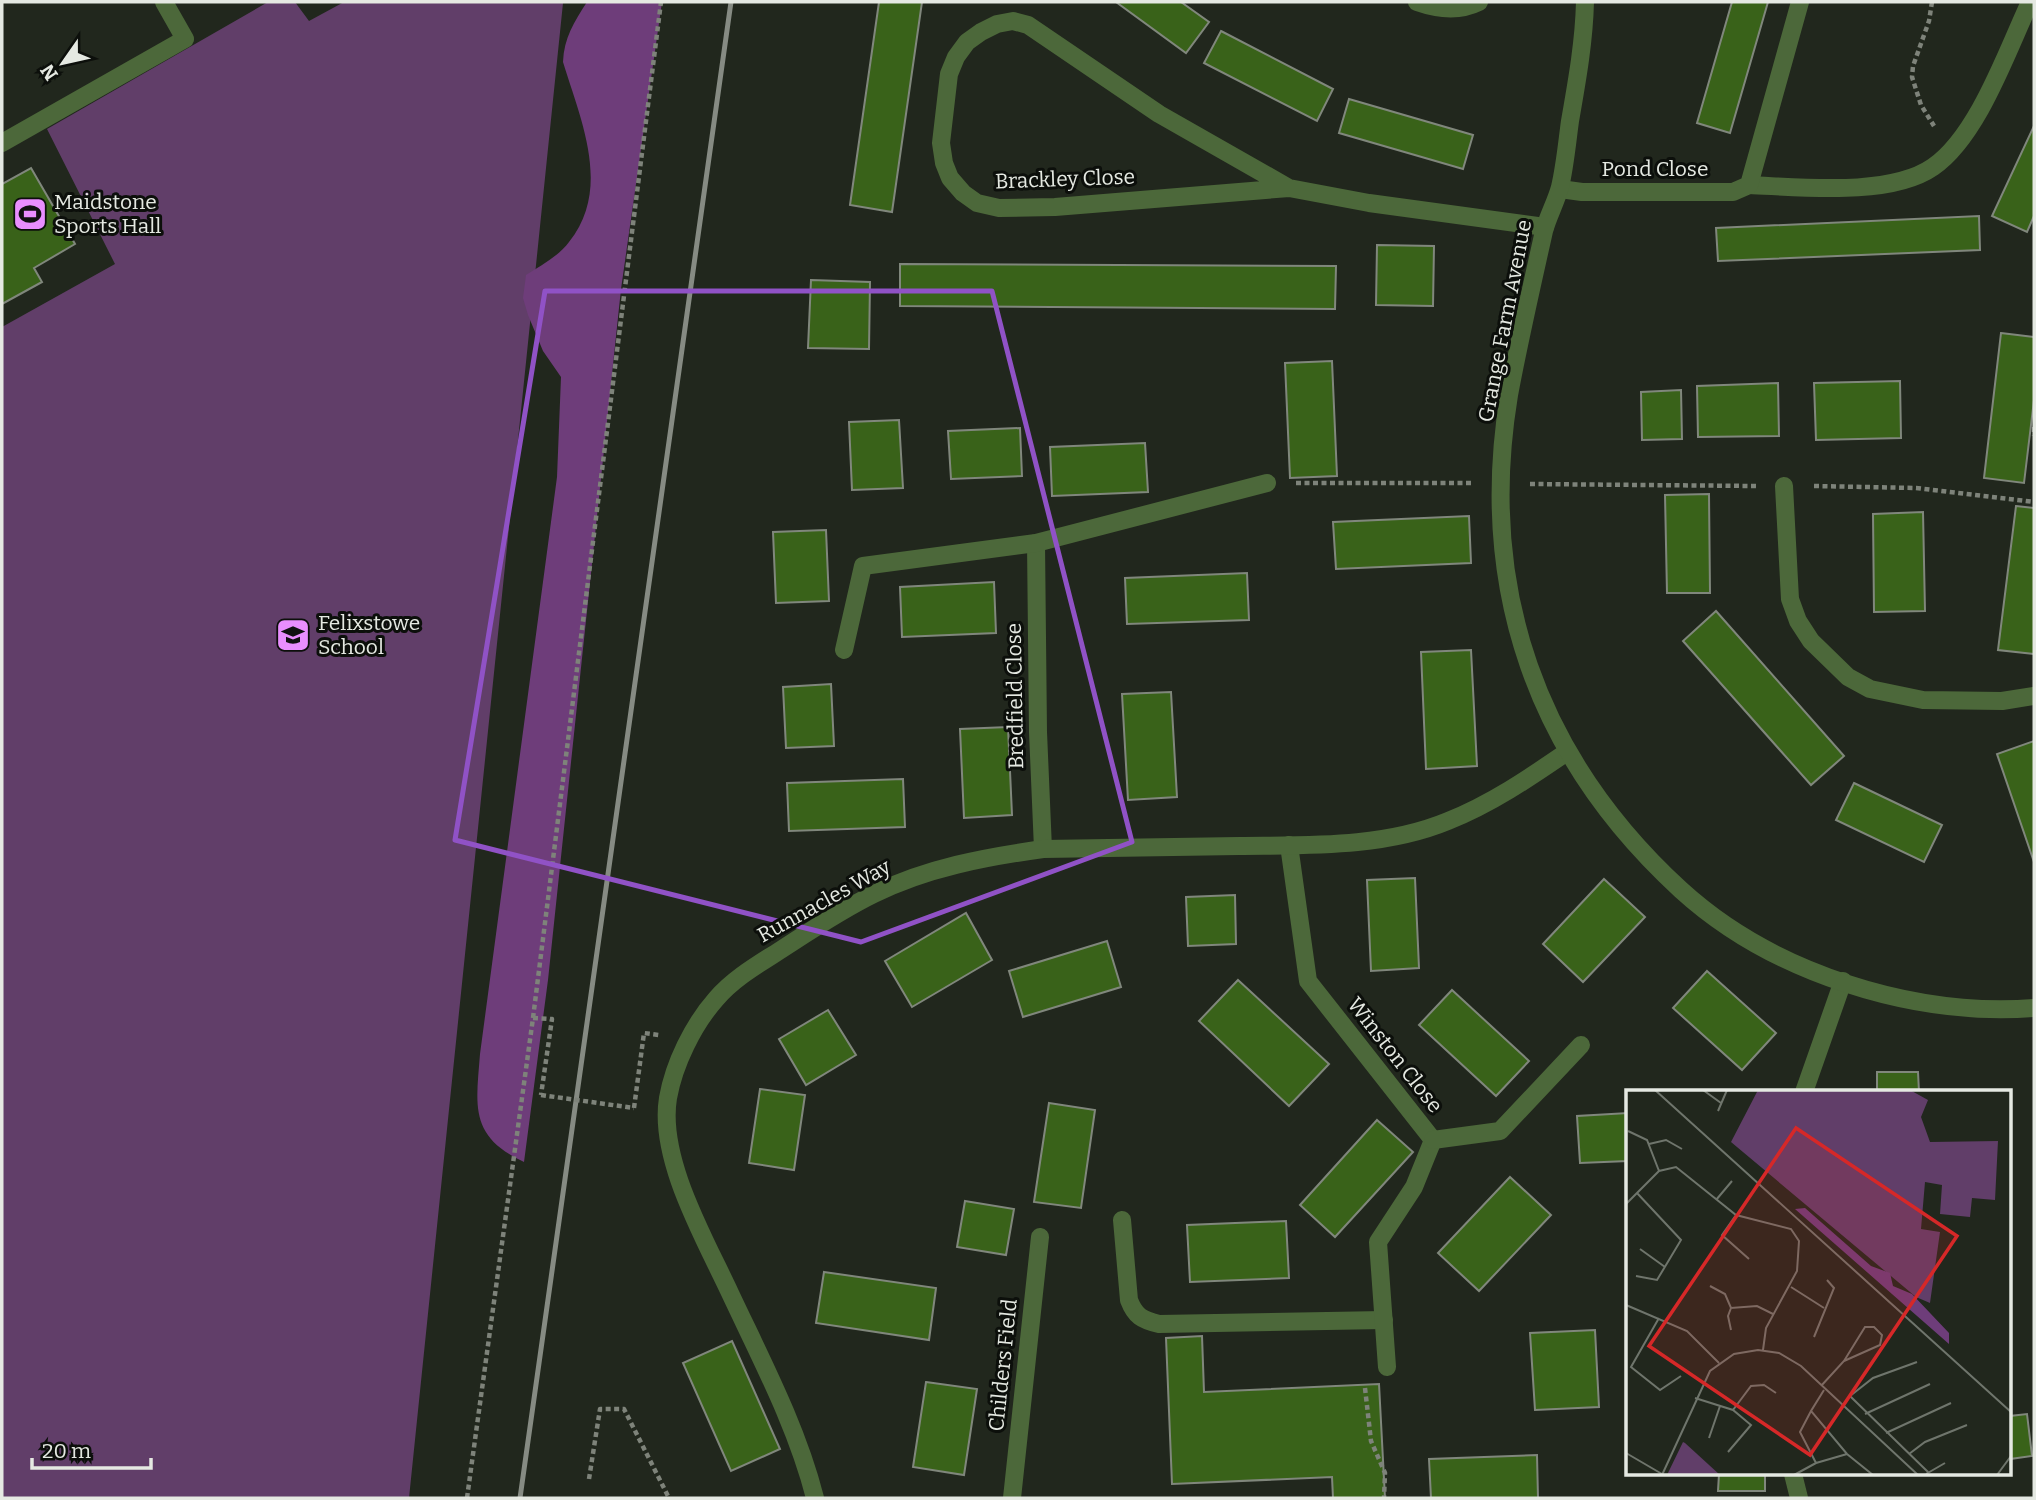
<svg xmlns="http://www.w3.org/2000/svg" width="2036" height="1500" viewBox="0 0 2036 1500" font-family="Bitter,serif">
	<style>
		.green { fill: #613e69 }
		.forest { fill: #6e3d7a }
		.building { fill: #396219; stroke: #80877c; stroke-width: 2 }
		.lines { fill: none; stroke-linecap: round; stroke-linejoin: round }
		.path { stroke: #7e837a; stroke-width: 4.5; stroke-dasharray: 5 3.5; stroke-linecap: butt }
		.service { stroke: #4c683a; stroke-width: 18 }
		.minor { stroke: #4c683a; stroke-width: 18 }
		.tertiary { stroke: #4c683a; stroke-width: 18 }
		.rail { stroke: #868b83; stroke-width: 5 }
		.path-bridge { stroke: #7e837a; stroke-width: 4.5; stroke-dasharray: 5 3.5; stroke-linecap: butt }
		.marked { fill: none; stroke: #9052c6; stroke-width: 5; stroke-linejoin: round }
		.labels { text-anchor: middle; stroke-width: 6; stroke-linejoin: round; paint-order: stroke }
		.street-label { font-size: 21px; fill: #e5e9e2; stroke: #0c0f0b }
		.poi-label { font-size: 21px; fill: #e5e9e2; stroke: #0c0f0b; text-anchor: start }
		.inset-road { fill: none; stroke: #6f756c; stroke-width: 2 }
		.view { fill: #d62828; fill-opacity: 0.15; stroke: #d62828; stroke-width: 3.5 }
		.inset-edge { fill: none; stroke: #e5e9e2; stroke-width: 3.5 }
	</style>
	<rect width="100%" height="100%" fill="#21271d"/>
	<polygon class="green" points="268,2 295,2 309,21 344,2 563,3 409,1498 2,1498 2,327 115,264 47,129"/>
	<path class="forest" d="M587,2h75l-41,287 -73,691 -24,182c-55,-26 -48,-56 -44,-108l77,-577 4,-100 -18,-26 -15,-36 -5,-17 3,-23c14,-9 33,-19 43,-33 43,-54 12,-121 -6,-180 1,-24 11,-40 24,-60z"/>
	<g class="building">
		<polygon points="879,2 922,2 892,212 850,205"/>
		<polygon points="1116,2 1181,2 1209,22 1186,53"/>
		<polygon points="1732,2 1768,2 1730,133 1697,123"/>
		<polygon points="1221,31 1333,89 1317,121 1204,63"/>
		<polygon points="1349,99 1473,135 1463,169 1339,133"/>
		<polygon points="2034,126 2034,216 2027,232 1992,216"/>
		<polygon points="31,168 75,244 34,268 42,282 2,304 2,184"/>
		<polygon points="1979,216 1980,250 1718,261 1716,228"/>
		<polygon points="1377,245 1434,246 1433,306 1376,305"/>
		<polygon points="900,264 1336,266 1335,309 900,306"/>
		<polygon points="811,280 870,282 869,349 808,348"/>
		<polygon points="2001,333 2034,337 2034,400 2024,483 1984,478"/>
		<polygon points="1332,361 1337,476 1290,478 1285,363"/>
		<polygon points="1900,381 1901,438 1816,440 1814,383"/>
		<polygon points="1778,383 1779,436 1698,437 1697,386"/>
		<polygon points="1681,390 1682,439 1642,440 1641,392"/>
		<polygon points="899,420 903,488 852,490 849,422"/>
		<polygon points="1020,428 1022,476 951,479 948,431"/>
		<polygon points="1145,443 1148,492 1052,496 1050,447"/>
		<polygon points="1709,494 1710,593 1667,593 1665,495"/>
		<polygon points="2016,506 2034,508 2034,654 1998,650"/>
		<polygon points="1923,512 1925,611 1874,612 1873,514"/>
		<polygon points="1469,516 1471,563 1336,569 1333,522"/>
		<polygon points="826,530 829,601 776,603 773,532"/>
		<polygon points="1247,573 1249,620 1127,624 1125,578"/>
		<polygon points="994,582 996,633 902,637 900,587"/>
		<polygon points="1716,611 1844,756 1811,785 1683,641"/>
		<polygon points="1471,650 1477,766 1426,769 1421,652"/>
		<polygon points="831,684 834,746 786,748 783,687"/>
		<polygon points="1171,692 1177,797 1128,800 1122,694"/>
		<polygon points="1008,727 1012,815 964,818 960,729"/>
		<polygon points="2034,741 2034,862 1997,754"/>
		<polygon points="903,779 905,827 789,831 787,783"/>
		<polygon points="1854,783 1942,825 1924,862 1836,820"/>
		<polygon points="1415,878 1419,968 1371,971 1367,880"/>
		<polygon points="1604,879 1645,917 1583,982 1543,944"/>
		<polygon points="1235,895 1236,944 1188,946 1186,897"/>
		<polygon points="966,913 992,960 912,1007 885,961"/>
		<polygon points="1107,941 1121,987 1023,1017 1009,971"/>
		<polygon points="1707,971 1776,1033 1742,1070 1673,1008"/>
		<polygon points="1238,980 1329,1064 1289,1106 1199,1021"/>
		<polygon points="1452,990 1529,1061 1496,1096 1419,1025"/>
		<polygon points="828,1010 856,1055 806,1085 779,1039"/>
		<polygon points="1877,1072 1918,1072 1919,1092 1877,1092"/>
		<polygon points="760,1089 805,1095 794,1170 749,1163"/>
		<polygon points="1049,1103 1095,1110 1081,1208 1034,1202"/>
		<polygon points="1628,1113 1628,1161 1580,1163 1577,1116"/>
		<polygon points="1377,1120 1413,1152 1335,1237 1300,1205"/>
		<polygon points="1510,1177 1551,1215 1479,1291 1438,1253"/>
		<polygon points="965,1201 1014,1209 1006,1255 957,1247"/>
		<polygon points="1286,1221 1289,1278 1190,1282 1187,1225"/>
		<polygon points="824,1272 936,1288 929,1340 816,1323"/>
		<polygon points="1595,1330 1599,1407 1535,1410 1530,1333"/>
		<polygon points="1202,1336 1204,1392 1379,1384 1385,1498 1333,1498 1332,1477 1172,1484 1166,1338"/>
		<polygon points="732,1341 780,1449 731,1471 683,1363"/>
		<polygon points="926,1382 977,1389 964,1475 913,1467"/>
		<polygon points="2027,1414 2032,1456 2010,1459 2010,1416"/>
		<polygon points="1537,1455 1538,1498 1431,1498 1429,1459"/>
		<polygon points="1719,1474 1765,1474 1765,1491 1718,1491"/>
	</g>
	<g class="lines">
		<g class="path">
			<polyline points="1932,2 1929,21 1913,66 1912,77 1921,105 1934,126"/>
			<polyline points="2034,427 2034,436"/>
			<polyline points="1296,483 1473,483"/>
			<polyline points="1530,484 1756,486"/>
			<polyline points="1814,486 1916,488 2034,502"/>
			<polyline points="533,1018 552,1019 541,1095"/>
			<polyline points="634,1108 644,1033 659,1035"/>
			<polyline points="1365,1388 1371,1441 1385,1473 1384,1498"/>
			<polyline points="589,1479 600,1409 624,1409 669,1498"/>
			<polyline points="467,1498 533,1018 661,2"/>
		</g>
		<g class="service">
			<polyline points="2,143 185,39 164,2"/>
			<path d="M1122,1220l7,80c6,16 13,20 30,24l225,-4"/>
		</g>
		<g class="minor">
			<path d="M1417,2c20,7 42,10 62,0"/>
			<path d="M1749,185c51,2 141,12 184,-18 45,-31 74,-116 97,-165"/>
			<polyline points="1289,188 1159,114 1028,25 1013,21 997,24 981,32 967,42 956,57 949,74 941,143 944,163 950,178 963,193 977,203 999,208 1055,207 1289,188 1369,203 1545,227"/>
			<polyline points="1560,189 1582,192 1733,192 1749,185 1800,2"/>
			<polyline points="1784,486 1790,599 1798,621 1811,641 1848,677 1870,689 1923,700 2002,701 2034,696"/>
			<polyline points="1036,543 1038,732 1043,849"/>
			<polyline points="844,650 863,566 1036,543 1267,483"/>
			<polyline points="1289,845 1308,981 1433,1140 1414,1187 1378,1242 1387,1367"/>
			<polyline points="1804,1092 1843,981"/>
			<polyline points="1433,1140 1500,1131 1581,1045"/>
			<polyline points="1793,1474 1799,1498"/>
			<path d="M815,1498c-18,-71 -54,-139 -85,-205 -25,-54 -72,-134 -62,-195 6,-34 25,-73 48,-99 17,-20 41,-34 63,-48 31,-20 62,-41 95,-57 52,-26 112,-37 169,-45 65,-1 130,-2 196,-3 68,-1 144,2 209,-25 43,-17 81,-43 119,-69"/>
			<polyline points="1012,1498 1040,1237"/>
		</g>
		<path class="tertiary" d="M1585,2c-1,40 -8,79 -15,119 -3,22 -5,45 -10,66 -4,15 -12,29 -16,44 -12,54 -25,110 -35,164 -32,194 28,363 172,495 91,83 232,127 353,118"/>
		<polyline class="rail" points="520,1498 731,2"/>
		<polyline class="path-bridge" points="541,1095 634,1108"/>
	</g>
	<path class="marked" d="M545,291h447l140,551 -271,100 -406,-102z"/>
	<defs>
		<g id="stadium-square" transform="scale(1.75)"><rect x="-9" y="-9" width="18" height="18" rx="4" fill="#e98efe" stroke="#0c0f0b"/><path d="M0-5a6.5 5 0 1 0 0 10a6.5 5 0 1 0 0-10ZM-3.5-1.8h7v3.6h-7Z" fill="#111"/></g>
		<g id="school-square" transform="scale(1.75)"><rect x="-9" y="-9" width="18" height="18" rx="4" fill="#e98efe" stroke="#0c0f0b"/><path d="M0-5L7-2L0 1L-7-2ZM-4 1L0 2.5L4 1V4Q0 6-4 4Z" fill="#111"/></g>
	</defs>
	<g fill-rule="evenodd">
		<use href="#stadium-square" x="30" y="214"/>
		<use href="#school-square" x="293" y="635"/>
	</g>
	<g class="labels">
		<g class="street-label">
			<text x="1655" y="176">Pond Close</text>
			<text transform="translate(1065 179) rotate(-2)" y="7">Brackley Close</text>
			<text transform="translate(1505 321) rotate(-79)" y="7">Grange Farm Avenue</text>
			<text transform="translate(1015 696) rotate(-91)" y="7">Bredfield Close</text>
			<text transform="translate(824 901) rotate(-29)" y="7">Runnacles Way</text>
			<text transform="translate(1395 1055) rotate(52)" y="7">Winston Close</text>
			<text transform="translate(1003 1365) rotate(-84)" y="7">Childers Field</text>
		</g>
		<g class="poi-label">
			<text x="54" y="209">Maidstone<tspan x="54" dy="24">Sports Hall</tspan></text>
			<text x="318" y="630">Felixstowe<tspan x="318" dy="24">School</tspan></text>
		</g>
	</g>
	<g transform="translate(1626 1090)">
		<rect width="385" height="385" fill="#21271d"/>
		<path d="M132,0h152l18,10 -7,17 9,25 68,-1 -3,59 -23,-2 -2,19 -30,-3 2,-29 -17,-3 -4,47 19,3 -10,71 -14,-6 -185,-155zM57,352l2,1 35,32h-53z" fill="#613e69"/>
		<path d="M179,118l66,58 19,7 3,13 19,8 37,39v11l-154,-135z" fill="#6e3d7a"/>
		<path class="inset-road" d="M29,0l356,322M77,0l18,13M92,21l9,-21M2,41l19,9 12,31M23,54l17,-4 16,9M90,110l16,-19M0,114l33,-33 17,-4 60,48 55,14 8,12 -2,30 -31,57 -3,22M110,125l-14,20 27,24M14,159l25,18M10,186l21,4 24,-40 -44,-47M84,196l15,8 6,14 26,-2 16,8M165,197l33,21M0,215l61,26 32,32M33,228l-28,49 29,23 21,-14M105,240l-3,-14 3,-8M188,247l20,-49 -7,-8M291,272l-44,16 -23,18 78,76M195,296l23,-25 21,-34h9l8,8 -2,10 -36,16M198,300l-13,21 36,43 26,21M69,308l38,12 18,15 -23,27M107,320l18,-24 13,-1 12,8M185,321l-11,21 16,31 31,-9M239,324l65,-30M260,343l65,-30M83,348l11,-32M0,363l36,21M283,364l16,-12 42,-17M300,384l19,-11M36,385l48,-104 24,-17 24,-4 21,3 22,13 117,109M168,385l22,-12M371,385l14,-19"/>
		<path class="view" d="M170,38l161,108 -147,219 -161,-109z"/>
		<rect width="385" height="385" class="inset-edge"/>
	</g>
	<rect width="2036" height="1500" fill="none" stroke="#e5e9e2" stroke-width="7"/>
	<g transform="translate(63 63) rotate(236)" stroke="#0c0f0b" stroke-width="5" paint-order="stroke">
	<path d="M0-5L12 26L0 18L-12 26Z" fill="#e5e9e2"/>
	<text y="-10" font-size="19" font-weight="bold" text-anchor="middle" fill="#e5e9e2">N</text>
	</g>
	<path d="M32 1458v10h119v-10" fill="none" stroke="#e5e9e2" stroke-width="3.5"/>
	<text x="42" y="1458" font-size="21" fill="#e5e9e2" stroke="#0c0f0b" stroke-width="5" paint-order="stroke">20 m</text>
</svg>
